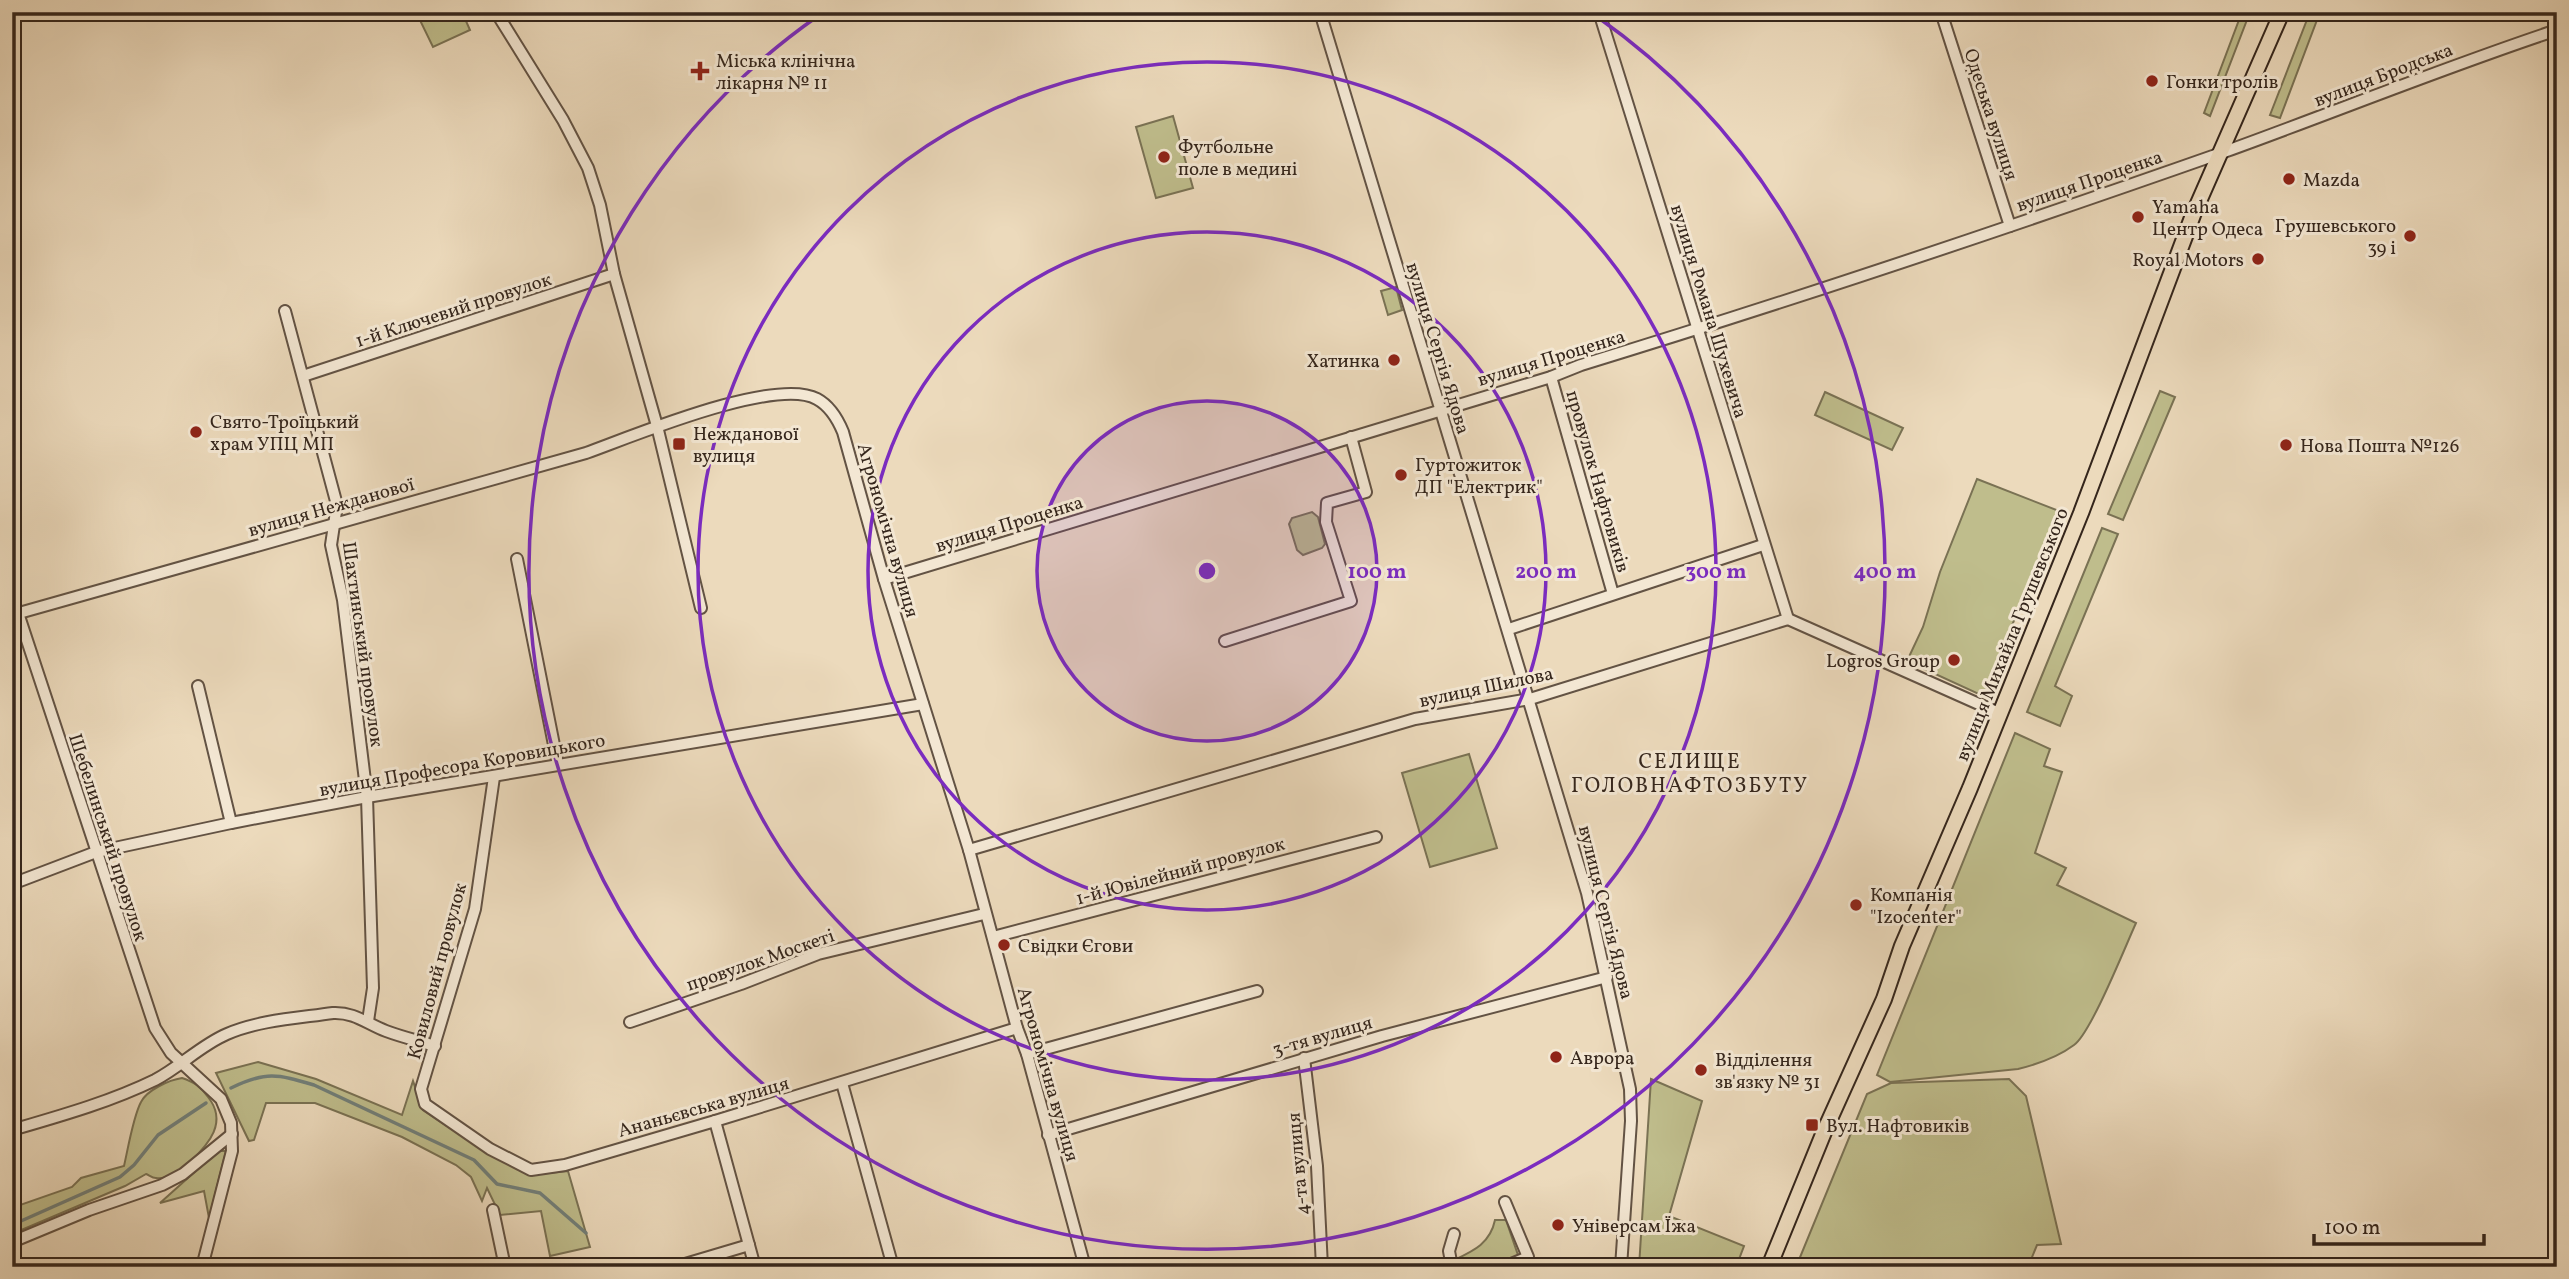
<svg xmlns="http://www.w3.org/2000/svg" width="2569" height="1279" viewBox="0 0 2569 1279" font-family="Vollkorn,serif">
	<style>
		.green { fill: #bfbd8c; stroke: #7a7254; stroke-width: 2 }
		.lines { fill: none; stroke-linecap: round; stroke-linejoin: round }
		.stream { stroke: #727f79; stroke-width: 3.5 }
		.minor-casing { stroke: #635344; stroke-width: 14 }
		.major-casing { stroke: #35261c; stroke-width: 18 }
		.minor { stroke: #f3e7d3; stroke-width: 10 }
		.major { stroke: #ecdabc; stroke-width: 14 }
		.ring { fill: none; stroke: #7b2cbf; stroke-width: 3.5 }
		.poi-dot { fill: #8f2418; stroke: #f3e7d3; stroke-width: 2.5 }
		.labels { text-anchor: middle; stroke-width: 6; stroke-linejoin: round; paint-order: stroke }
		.poi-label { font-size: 19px; fill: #35261c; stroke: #f3e7d3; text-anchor: start }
		.street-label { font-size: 19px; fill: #35261c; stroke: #f3e7d3 }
		.neighbourhood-label { font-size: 21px; letter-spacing: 2px; fill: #35261c; stroke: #f3e7d3 }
		.centre { fill: #7b2cbf; stroke: #f3e7d3; stroke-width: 3.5 }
		.ring-label { font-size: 21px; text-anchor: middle; font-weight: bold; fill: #7b2cbf; stroke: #f3e7d3; stroke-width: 6; stroke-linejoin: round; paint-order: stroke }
	</style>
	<rect width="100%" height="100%" fill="#ecdabc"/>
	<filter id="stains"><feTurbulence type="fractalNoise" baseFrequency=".00286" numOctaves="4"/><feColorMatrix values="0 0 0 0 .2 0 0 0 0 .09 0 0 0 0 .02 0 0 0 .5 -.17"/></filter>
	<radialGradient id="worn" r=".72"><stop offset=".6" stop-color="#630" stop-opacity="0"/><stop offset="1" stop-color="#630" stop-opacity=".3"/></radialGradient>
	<g class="green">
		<polygon points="416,12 462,12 470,30 433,47"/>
		<polygon points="2242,12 2250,12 2210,116 2204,113"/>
		<polygon points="2310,12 2320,12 2280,118 2270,115"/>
		<polygon points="1173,116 1193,188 1156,198 1136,127"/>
		<polygon points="1396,287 1402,310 1388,315 1381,291"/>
		<polygon points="2160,391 2175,397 2123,520 2108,514"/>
		<polygon points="1825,392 1903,428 1892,450 1815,415"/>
		<polygon points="1977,479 2059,511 1983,696 1907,661 1923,627 1940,572"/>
		<polygon points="1312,512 1318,517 1325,544 1322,548 1303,555 1297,550 1289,524 1292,518"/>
		<polygon points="2102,528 2118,534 2055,686 2072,696 2060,726 2027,712"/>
		<path d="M2015,733l35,16 -6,17 18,6 -27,81 31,15 -9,17 79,38c-11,24 -45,110 -62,122 -16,12 -36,19 -56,24l-128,13 -13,-7z"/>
		<polygon points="1469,754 1497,848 1430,867 1402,773"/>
		<polygon points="258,1062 316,1079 402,1115 413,1081 423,1110 486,1152 529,1175 568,1171 590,1247 550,1256 541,1211 500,1215 487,1188 482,1201 471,1177 456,1165 402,1137 315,1103 266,1103 254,1140 249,1141 216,1073"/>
		<path d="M182,1078c12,4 19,9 26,19 20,25 1,47 -18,65 -9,8 -22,18 -34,16 -4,0 -7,-3 -10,-4l-21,12 -113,48v-23l5,-5 55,-19 9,-9 43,-12c4,-17 9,-49 17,-64 6,-12 28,-22 41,-24z"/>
		<polygon points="1651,1079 1702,1101 1669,1216 1744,1246 1736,1267 1639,1267"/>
		<polygon points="2009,1079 2026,1096 2061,1244 2037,1245 2028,1267 1796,1267 1867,1094 1891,1083"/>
		<polygon points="218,1151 226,1151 209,1218 204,1191 160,1203"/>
		<path d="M1495,1220h11l14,41 -17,6h-49l-2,-6c21,-10 38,-17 43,-41z"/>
	</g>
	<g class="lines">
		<g class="stream">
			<path d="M231,1088c35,-17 46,-14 83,-3l160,75 23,24 43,9 46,40"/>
			<polyline points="12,1225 120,1177 134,1165 158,1135 206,1103"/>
		</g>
		<g class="minor-casing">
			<g id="minor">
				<polyline points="496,12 563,120 588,168 600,205 614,274 657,426 701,608"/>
				<polyline points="1320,12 1587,893 1630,1089 1631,1121 1621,1267"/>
				<polyline points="1599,12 1788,619"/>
				<polyline points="1941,12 2010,226"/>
				<polyline points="285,311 337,505 331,545 343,600 367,797 373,988 368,1021"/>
				<polyline points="303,376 614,274"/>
				<polyline points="1551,377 1613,594"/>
				<polyline points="517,559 558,765"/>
				<path d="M884,579l667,-202 30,-12c216,-66 430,-138 643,-213 111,-40 221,-85 333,-122"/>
				<polyline points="18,613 155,1028 171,1053 221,1099 231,1123 232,1151 202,1267"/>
				<path d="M12,615l574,-162c45,-16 189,-77 231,-54 13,7 21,21 26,33l41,147 85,271 48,178 10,26 58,213"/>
				<polyline points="1509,629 1763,545"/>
				<polyline points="1225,641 1351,601 1326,522 1327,503 1366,492 1351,437"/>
				<polyline points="198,686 231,823"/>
				<polyline points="494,777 475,909 421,1089 425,1104 490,1149 531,1170 565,1165 715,1121 1017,1028"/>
				<polyline points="969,850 1415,719 1530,699 1788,619 1999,713"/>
				<polyline points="12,884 96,852 231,823 367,797 923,704"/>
				<polyline points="993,937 1376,837"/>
				<polyline points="630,1022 741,984 818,954 984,914"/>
				<polyline points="1027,1054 1257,991"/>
				<polyline points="1304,1058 1317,1166 1322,1267"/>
				<polyline points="842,1083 893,1267"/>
				<polyline points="715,1121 755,1267"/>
				<path d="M12,1130c48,-14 98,-28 143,-50 25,-13 46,-35 72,-46 32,-14 72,-16 106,-21 22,-1 34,11 53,18 16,6 33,10 49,15"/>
				<polyline points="1048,1135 1382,1036 1607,977"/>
				<polyline points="493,1210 505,1267"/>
				<polyline points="12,1242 89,1210 162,1185 183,1174 232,1134"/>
				<polyline points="675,1267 749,1245"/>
				<polyline points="1452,1267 1449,1251 1454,1234"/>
				<polyline points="1504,1267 1528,1257 1505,1202"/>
			</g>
		</g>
		<g class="major-casing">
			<polyline id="major" points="1769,1267 1824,1132 1884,999 1902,946 1970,788 2081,513 2193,215 2282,12"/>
		</g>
		<use href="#minor" class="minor"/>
		<use href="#major" class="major"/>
	</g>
	<circle cx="1207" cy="571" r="170" fill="#7b2cbf" fill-opacity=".12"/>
	<g class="ring">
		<circle cx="1207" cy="571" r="170"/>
		<circle cx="1207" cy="571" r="339"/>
		<circle cx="1207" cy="571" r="509"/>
		<path d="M1596 16A678 678 0 1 1 818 16"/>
	</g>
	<g class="poi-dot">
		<path d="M696.5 60.5h7v7h7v7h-7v7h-7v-7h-7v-7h7z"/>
		<circle cx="2152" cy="81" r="7"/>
		<circle cx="1164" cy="157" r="7"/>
		<circle cx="2289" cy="179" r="7"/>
		<circle cx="2138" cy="217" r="7"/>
		<circle cx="2410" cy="236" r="7"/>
		<circle cx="2258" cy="259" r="7"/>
		<circle cx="1394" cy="360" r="7"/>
		<circle cx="196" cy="432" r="7"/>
		<rect x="672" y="437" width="14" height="14" rx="3.5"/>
		<circle cx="2286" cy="445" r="7"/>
		<circle cx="1401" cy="475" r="7"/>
		<circle cx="1954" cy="660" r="7"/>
		<circle cx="1856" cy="905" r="7"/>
		<circle cx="1004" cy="945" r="7"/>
		<circle cx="1556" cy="1057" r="7"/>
		<circle cx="1701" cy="1070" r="7"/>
		<rect x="1805" y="1118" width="14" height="14" rx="3.5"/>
		<circle cx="1558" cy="1225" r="7"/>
	</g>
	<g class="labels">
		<g class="poi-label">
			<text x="716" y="67">Міська клінічна<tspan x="716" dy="22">лікарня № 11</tspan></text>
			<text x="2166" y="88">Гонки тролів</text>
			<text x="1178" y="153">Футбольне<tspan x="1178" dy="22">поле в медині</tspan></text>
			<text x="2303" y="186">Mazda</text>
			<text x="2152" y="213">Yamaha<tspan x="2152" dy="22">Центр Одеса</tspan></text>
			<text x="2396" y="232" text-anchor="end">Грушевського<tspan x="2396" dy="22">39 і</tspan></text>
			<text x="2244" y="266" text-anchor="end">Royal Motors</text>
			<text x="1380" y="367" text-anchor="end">Хатинка</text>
			<text x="210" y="428">Свято-Троїцький<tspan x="210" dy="22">храм УПЦ МП</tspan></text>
			<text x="693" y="440">Нежданової<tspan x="693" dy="22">вулиця</tspan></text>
			<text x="2300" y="452">Нова Пошта №126</text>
			<text x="1415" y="471">Гуртожиток<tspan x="1415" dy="22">ДП "Електрик"</tspan></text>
			<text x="1940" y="667" text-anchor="end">Logros Group</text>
			<text x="1870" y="901">Компанія<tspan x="1870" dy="22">"Izocenter"</tspan></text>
			<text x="1018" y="952">Свідки Єгови</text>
			<text x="1570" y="1064">Аврора</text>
			<text x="1715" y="1066">Відділення<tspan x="1715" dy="22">зв'язку № 31</tspan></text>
			<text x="1826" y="1132">Вул. Нафтовиків</text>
			<text x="1572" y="1232">Універсам Їжа</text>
		</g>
		<g class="street-label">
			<text transform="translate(2383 74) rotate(-21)" y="7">вулиця Бродська</text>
			<text transform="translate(1992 114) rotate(72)" y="7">Одеська вулиця</text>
			<text transform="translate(2089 180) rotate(-19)" y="7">вулиця Проценка</text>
			<text transform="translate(453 309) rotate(-18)" y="7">1-й Ключевий провулок</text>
			<text transform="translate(1710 311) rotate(73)" y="7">вулиця Романа Шухевича</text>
			<text transform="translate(1439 348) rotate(73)" y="7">вулиця Сергія Ядова</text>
			<text transform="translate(1551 357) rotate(-17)" y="7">вулиця Проценка</text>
			<text transform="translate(1599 481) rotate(74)" y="7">провулок Нафтовиків</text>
			<text transform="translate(331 506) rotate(-16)" y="7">вулиця Нежданової</text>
			<text transform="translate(1009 523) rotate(-17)" y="7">вулиця Проценка</text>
			<text transform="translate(889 530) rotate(74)" y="7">Агрономічна вулиця</text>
			<text transform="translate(2011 634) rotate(-68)" y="7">вулиця Михайла Грушевського</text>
			<text transform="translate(364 644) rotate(82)" y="7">Шахтинський провулок</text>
			<text transform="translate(1486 686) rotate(-12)" y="7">вулиця Шилова</text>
			<text transform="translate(462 764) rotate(-10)" y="7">вулиця Професора Коровицького</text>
			<text transform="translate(109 837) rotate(72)" y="7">Шебелинський провулок</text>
			<text transform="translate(1180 870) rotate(-15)" y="7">1-й Ювілейний провулок</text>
			<text transform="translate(1607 912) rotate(76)" y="7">вулиця Сергія Ядова</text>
			<text transform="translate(760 959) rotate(-19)" y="7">провулок Москеті</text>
			<text transform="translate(436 971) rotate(-75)" y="7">Ковиловий провулок</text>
			<text transform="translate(1322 1035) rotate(-16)" y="7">3-тя вулиця</text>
			<text transform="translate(1049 1074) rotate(74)" y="7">Агрономічна вулиця</text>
			<text transform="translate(703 1106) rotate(-16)" y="7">Ананьєвська вулиця</text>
			<text transform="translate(1297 1164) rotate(-95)" y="7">4-та вулиця</text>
		</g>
		<g class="neighbourhood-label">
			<text x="1690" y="768">СЕЛИЩЕ<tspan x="1690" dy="24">ГОЛОВНАФТОЗБУТУ</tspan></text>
		</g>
	</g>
	<circle cx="1207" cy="571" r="10" class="centre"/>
	<g class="ring-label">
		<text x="1377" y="578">100 m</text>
		<text x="1546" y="578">200 m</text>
		<text x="1716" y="578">300 m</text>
		<text x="1885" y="578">400 m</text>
	</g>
	<rect width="2569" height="1279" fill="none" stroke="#ecdabc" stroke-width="42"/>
	<rect x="14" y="14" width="2541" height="1251" fill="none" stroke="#35261c" stroke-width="3.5"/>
	<rect x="21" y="21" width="2527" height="1237" fill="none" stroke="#35261c" stroke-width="2"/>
	<path d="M2314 1234v10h170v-10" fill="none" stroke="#35261c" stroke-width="3.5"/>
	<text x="2324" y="1234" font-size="21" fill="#35261c" stroke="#f3e7d3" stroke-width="5" paint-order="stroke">100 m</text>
	<rect width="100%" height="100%" filter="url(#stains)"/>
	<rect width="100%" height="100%" fill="url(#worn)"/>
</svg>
